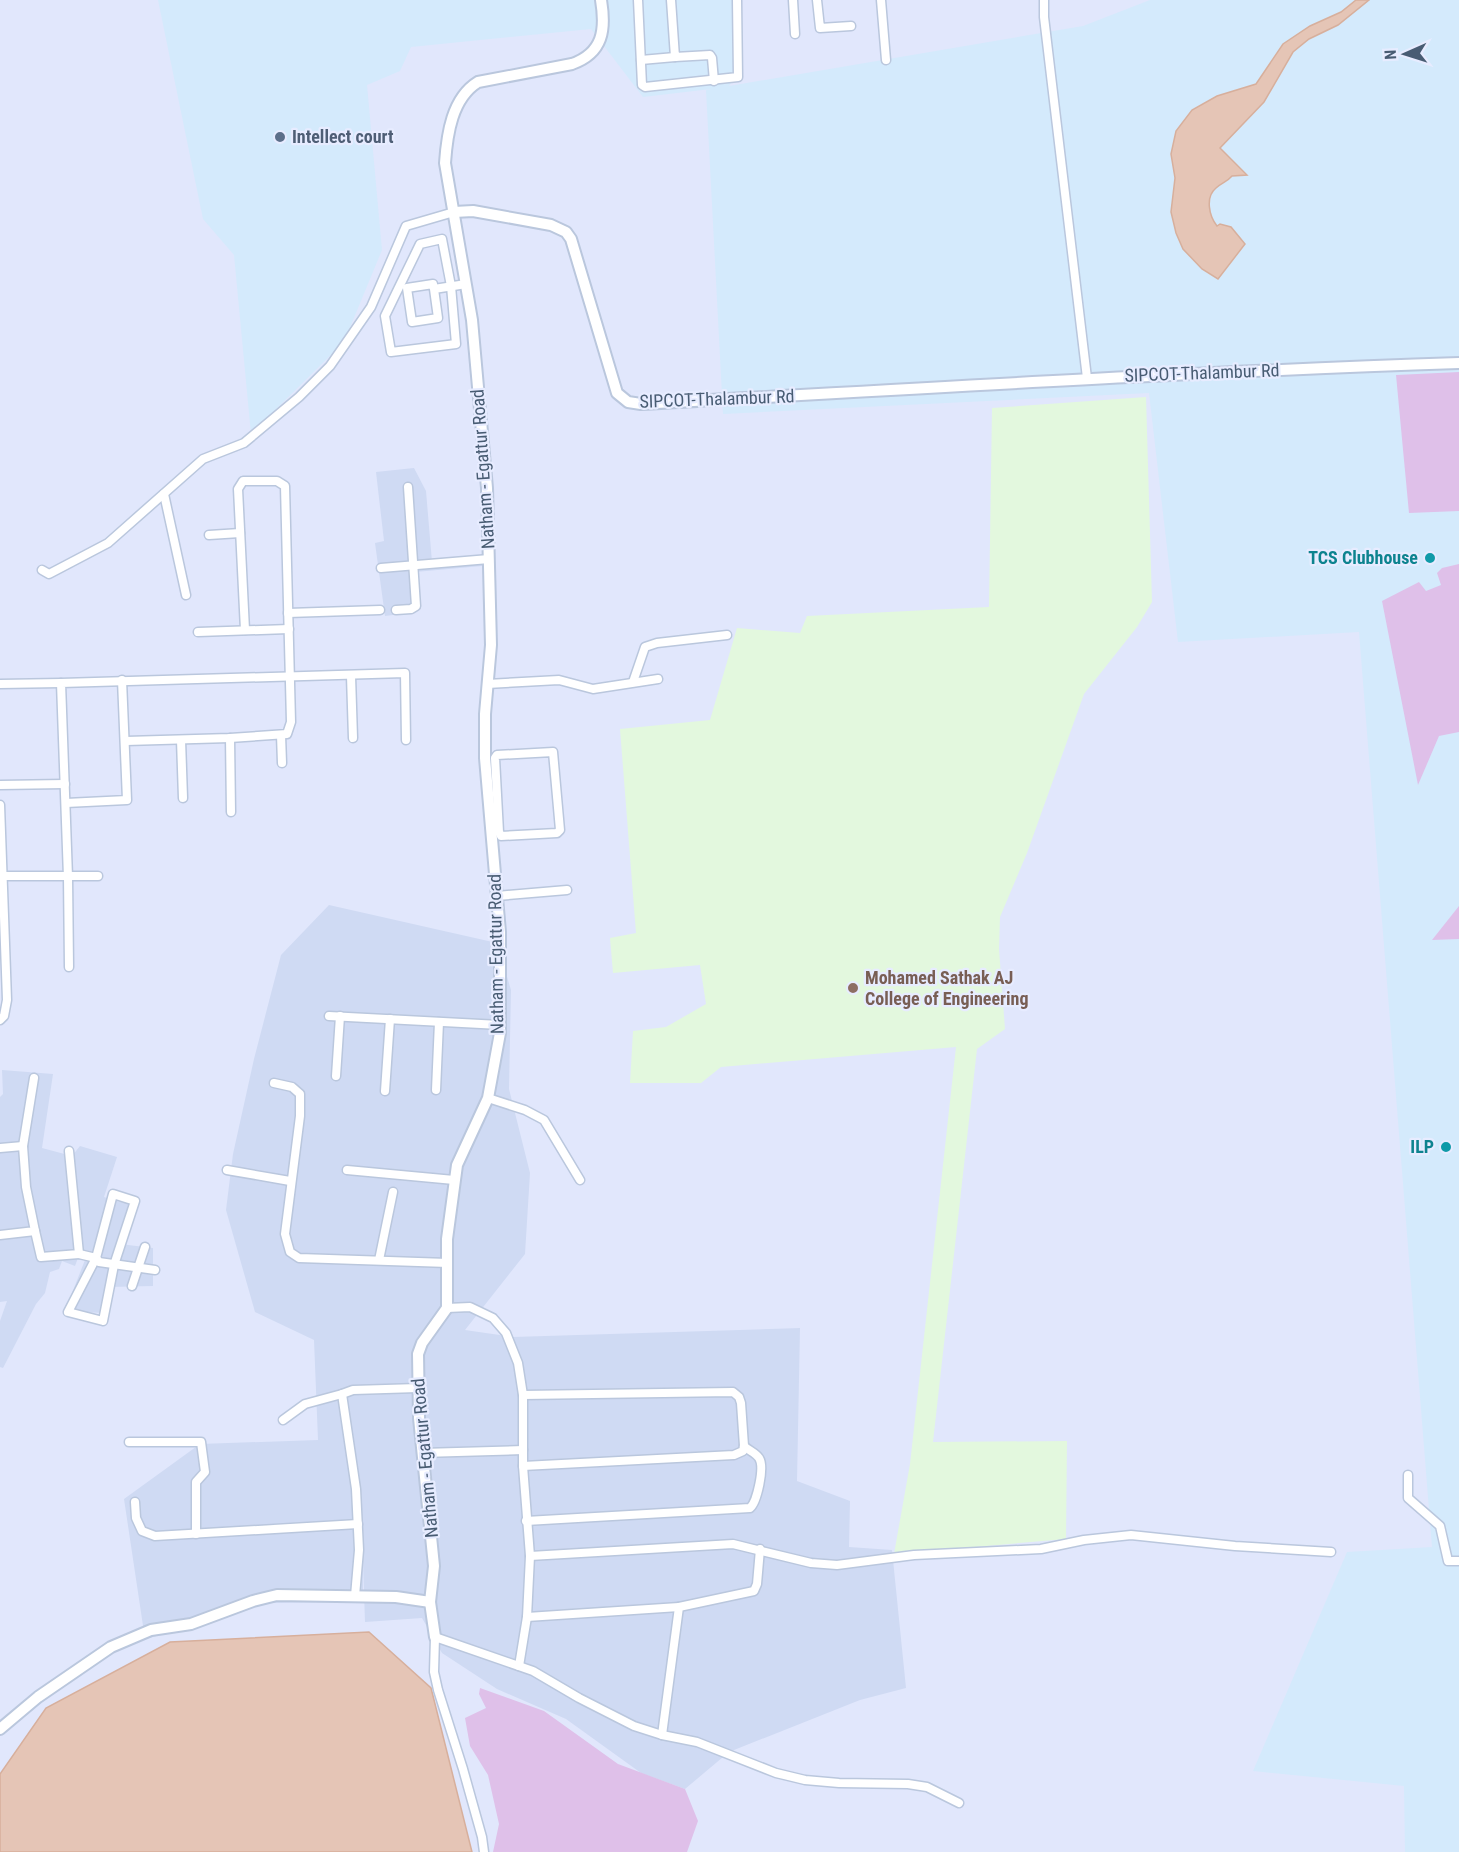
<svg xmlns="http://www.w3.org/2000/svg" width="1459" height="1852" viewBox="0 0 1459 1852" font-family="'Roboto Condensed',sans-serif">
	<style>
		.residential { fill: #cfdaf3 }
		.commercial { fill: #d4eafc }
		.education { fill: #e3f8de }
		.green { fill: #dfc0e9 }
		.water { fill: #e5c5b6; stroke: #d7af9c; stroke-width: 1.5 }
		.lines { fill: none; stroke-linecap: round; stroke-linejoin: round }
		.minor-casing { stroke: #bac7dd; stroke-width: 11 }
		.tertiary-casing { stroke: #bac7dd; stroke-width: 14 }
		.minor { stroke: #fff; stroke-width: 8 }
		.tertiary { stroke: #fff; stroke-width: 10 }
		.service-dot { fill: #5c6f8a; stroke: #e7ecff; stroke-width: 2 }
		.culture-dot { fill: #0f9aa8; stroke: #e7ecff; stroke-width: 2 }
		.education-dot { fill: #8d6e63; stroke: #e7ecff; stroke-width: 2 }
		.labels { text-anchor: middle; stroke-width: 4.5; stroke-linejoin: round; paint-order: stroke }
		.service-label { font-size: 18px; font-weight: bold; fill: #4e5e75; stroke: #e7ecff; text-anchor: start }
		.street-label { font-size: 18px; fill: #485c73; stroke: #e7ecff }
		.culture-label { font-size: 18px; font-weight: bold; fill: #0d838f; stroke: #e7ecff; text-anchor: end }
		.education-label { font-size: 18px; font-weight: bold; fill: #785e54; stroke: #e7ecff; text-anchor: start }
	</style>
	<rect width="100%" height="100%" fill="#e1e7fc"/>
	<g class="residential">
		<polygon points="414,468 426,491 432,562 481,556 482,566 415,572 417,612 385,616 375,543 384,541 376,472"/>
		<polygon points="329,905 497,943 511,990 509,1089 530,1173 525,1254 465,1330 513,1337 800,1328 797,1481 850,1501 849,1547 892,1550 906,1688 860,1700 729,1752 685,1789 641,1773 566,1719 497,1689 442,1653 422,1618 365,1622 363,1562 363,1602 258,1603 207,1623 145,1639 124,1499 200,1444 318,1440 314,1340 255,1312 226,1210 233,1154 254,1059 281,955"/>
		<polygon points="2,1070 53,1074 42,1148 72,1156 80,1146 117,1157 104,1197 119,1202 134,1203 120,1244 153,1248 153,1286 109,1287 102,1313 65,1311 85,1260 79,1255 75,1266 62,1261 59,1269 50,1272 45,1293 36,1304 3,1368 0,1367 0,1321 7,1301 0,1302 0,1097 3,1094"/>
	</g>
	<polygon class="commercial" points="158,0 736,0 742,68 729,86 1083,26 1150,0 1459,0 1459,1852 1405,1852 1404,1786 1253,1771 1347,1552 1432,1547 1359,632 1178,642 1149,393 723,414 706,90 711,89 643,97 591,29 411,47 400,71 367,85 382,250 344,342 251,434 234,255 203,219"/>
	<polygon class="education" points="1146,397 1152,602 1137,627 1084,694 1027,853 1000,917 999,949 1005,1029 977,1049 933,1442 1067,1441 1066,1539 894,1554 910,1464 956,1047 721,1067 701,1083 630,1083 633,1031 666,1027 706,1004 700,965 613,973 610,938 636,933 620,729 710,720 737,628 800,633 807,616 989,607 992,408"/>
	<g class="green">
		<polygon points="1459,372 1459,511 1409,513 1396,375"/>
		<polygon points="1459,564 1459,732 1439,736 1418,785 1382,601 1419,582 1426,591 1441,585 1437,573 1442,568"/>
		<polygon points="1459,906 1459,939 1432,940"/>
		<polygon points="480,1688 544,1711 618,1764 685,1789 698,1821 687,1852 493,1852 499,1824 488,1775 470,1746 465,1718 486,1708 479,1694"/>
	</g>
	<g class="water">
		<path d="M1356,0h13l-31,25 -29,14 -16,13 -29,50 -44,46 27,27 -15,1c-5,6 -11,7 -16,12 -11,9 -7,28 1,38l3,-2 11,3 14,17 -27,35 -16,-10 -19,-20 -7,-16 -5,-21 4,-34 -4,-24 5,-23 16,-21 25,-14 39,-12 27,-40 27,-18 31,-14z"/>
		<polygon points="369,1632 431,1688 472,1852 0,1852 0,1774 46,1708 170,1642"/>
	</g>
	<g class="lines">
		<g class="minor-casing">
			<g id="minor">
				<polyline points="638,0 642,85 645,87 738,77 737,0"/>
				<polyline points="671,0 675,57 710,55 712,58 714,81"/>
				<polyline points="793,0 795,34"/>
				<polyline points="817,0 820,28 851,26"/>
				<polyline points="881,0 886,60"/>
				<polyline points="1044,0 1044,17 1087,378"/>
				<polyline points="641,60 675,57"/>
				<polygon points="442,239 451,286 456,344 391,352 385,316 420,244"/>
				<polyline points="434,289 433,284 407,288 412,322 438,318 434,289 466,284"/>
				<polyline points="164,494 186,595"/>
				<polyline points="209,535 240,533"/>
				<polyline points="381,568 489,559"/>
				<polyline points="42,570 49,574 108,543 203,459 244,443 299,397 330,366 371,307 406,226 454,212"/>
				<polyline points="396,610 411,609 416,606 408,487"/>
				<polyline points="288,613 380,610"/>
				<polyline points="198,632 289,629"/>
				<polyline points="351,676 353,738"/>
				<polyline points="633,682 645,647 657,643 727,635"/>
				<polyline points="0,684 61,683"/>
				<polyline points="487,684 559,680 593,689 658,679"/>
				<polyline points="281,735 282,763"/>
				<polyline points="230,738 231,812"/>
				<polyline points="181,740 183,798"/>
				<polyline points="126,741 230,738 287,734 291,722 285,486 277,481 243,481 238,489 245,630"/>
				<polyline points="0,785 65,784"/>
				<polyline points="66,803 127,800 122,680"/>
				<polyline points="0,805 7,1000 4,1016 0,1020"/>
				<polyline points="491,829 499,832 495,758 497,755 553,752 560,830 557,833 501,836 499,832"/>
				<polyline points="0,876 98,876"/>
				<polyline points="497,896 567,890"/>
				<polyline points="69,967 68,877 61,683 405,673 406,740"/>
				<polyline points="329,1016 500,1025"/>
				<polyline points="336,1076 340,1016"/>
				<polyline points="274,1083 292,1087 300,1094 300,1116 285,1234 290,1252 299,1258 448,1263"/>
				<polyline points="436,1090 439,1022"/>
				<polyline points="385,1091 390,1019"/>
				<polyline points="488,1098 525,1110 544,1120 580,1180"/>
				<polyline points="0,1148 23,1146"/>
				<polyline points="227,1170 290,1181"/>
				<polyline points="347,1170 454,1180"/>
				<polygon points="113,1194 135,1201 114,1265 103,1321 68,1312 96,1258"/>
				<polyline points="35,1231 41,1257 79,1254 69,1151"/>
				<polyline points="0,1235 35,1231 26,1187 23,1146 34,1078"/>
				<polyline points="79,1254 96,1258 99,1262 155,1270"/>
				<polyline points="379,1260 393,1192"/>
				<polyline points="132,1286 145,1247"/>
				<polyline points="447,1308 470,1307 493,1318 506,1333 518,1363 523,1395 523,1466 530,1556 527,1617 519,1666"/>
				<polyline points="283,1420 305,1404 342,1394"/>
				<polyline points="129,1442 201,1442 205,1472 196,1482 196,1534"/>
				<polyline points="422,1453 523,1450"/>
				<polyline points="523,1466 734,1455 743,1451 744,1446 741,1403 739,1397 733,1392 523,1395"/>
				<polyline points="1408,1475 1408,1498 1440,1526 1448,1561 1459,1561"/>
				<polyline points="135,1502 136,1518 142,1531 155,1536 358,1524"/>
				<path d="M526,1521l224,-13c7,-6 15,-41 9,-50 -3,-5 -11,-8 -15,-12"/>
				<polyline points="530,1556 733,1544 811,1563 837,1565 914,1555 1041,1549 1084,1540 1131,1535 1235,1546 1331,1552"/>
				<polyline points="355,1596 359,1550 356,1489 342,1394 353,1390 418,1388"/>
				<polyline points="527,1617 679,1607"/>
				<polyline points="662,1735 679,1607 754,1591 757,1584 760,1549"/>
				<polyline points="484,1852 482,1837 463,1769 438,1690 434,1672 435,1637 533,1671 579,1698 634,1726 662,1735 697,1742 776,1773 805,1780 839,1783 908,1784 927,1787 959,1803"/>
			</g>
		</g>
		<g class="tertiary-casing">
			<g id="tertiary">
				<path d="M454,212l19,-1 78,14 15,7 5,7 46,154 11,9 13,2c272,-15 545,-32 818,-41"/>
				<polyline points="430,1602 435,1637"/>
				<path d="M0,1729l38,-32 73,-50 40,-17 40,-6 62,-23 24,-6 119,2 34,5 4,-36 -15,-148 -1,-64 4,-11 25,-35v-69l10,-74 31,-67 12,-65v-101l-15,-174v-44l6,-69 -4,-157 -15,-168 -27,-157c2,-29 7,-65 33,-81l94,-18c31,-11 34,-34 29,-64"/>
			</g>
		</g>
		<use href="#minor" class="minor"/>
		<use href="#tertiary" class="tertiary"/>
	</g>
	<circle class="service-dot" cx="280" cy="137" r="6"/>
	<g class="culture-dot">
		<circle cx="1430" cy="558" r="6"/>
		<circle cx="1446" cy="1147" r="6"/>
	</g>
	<circle class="education-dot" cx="853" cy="988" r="6"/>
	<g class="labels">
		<g class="service-label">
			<text x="292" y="143">Intellect court</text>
		</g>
		<g class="street-label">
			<text transform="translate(1202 373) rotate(-2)" y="6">SIPCOT-Thalambur Rd</text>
			<text transform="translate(717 399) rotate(-2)" y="6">SIPCOT-Thalambur Rd</text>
			<text transform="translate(483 469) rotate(-94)" y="6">Natham - Egattur Road</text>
			<text transform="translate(496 954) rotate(-91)" y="6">Natham - Egattur Road</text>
			<text transform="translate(425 1458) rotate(-95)" y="6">Natham - Egattur Road</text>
		</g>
		<g class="culture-label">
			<text x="1418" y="564">TCS Clubhouse</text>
			<text x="1434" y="1153">ILP</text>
		</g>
		<g class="education-label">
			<text x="865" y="984">Mohamed Sathak AJ<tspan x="865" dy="21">College of Engineering</tspan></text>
		</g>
	</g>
	<g transform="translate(1405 54) rotate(267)" stroke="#e7ecff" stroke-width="4.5" paint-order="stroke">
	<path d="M0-4.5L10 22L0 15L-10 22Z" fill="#485c73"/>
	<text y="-9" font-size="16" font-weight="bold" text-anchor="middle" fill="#485c73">N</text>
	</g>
</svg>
